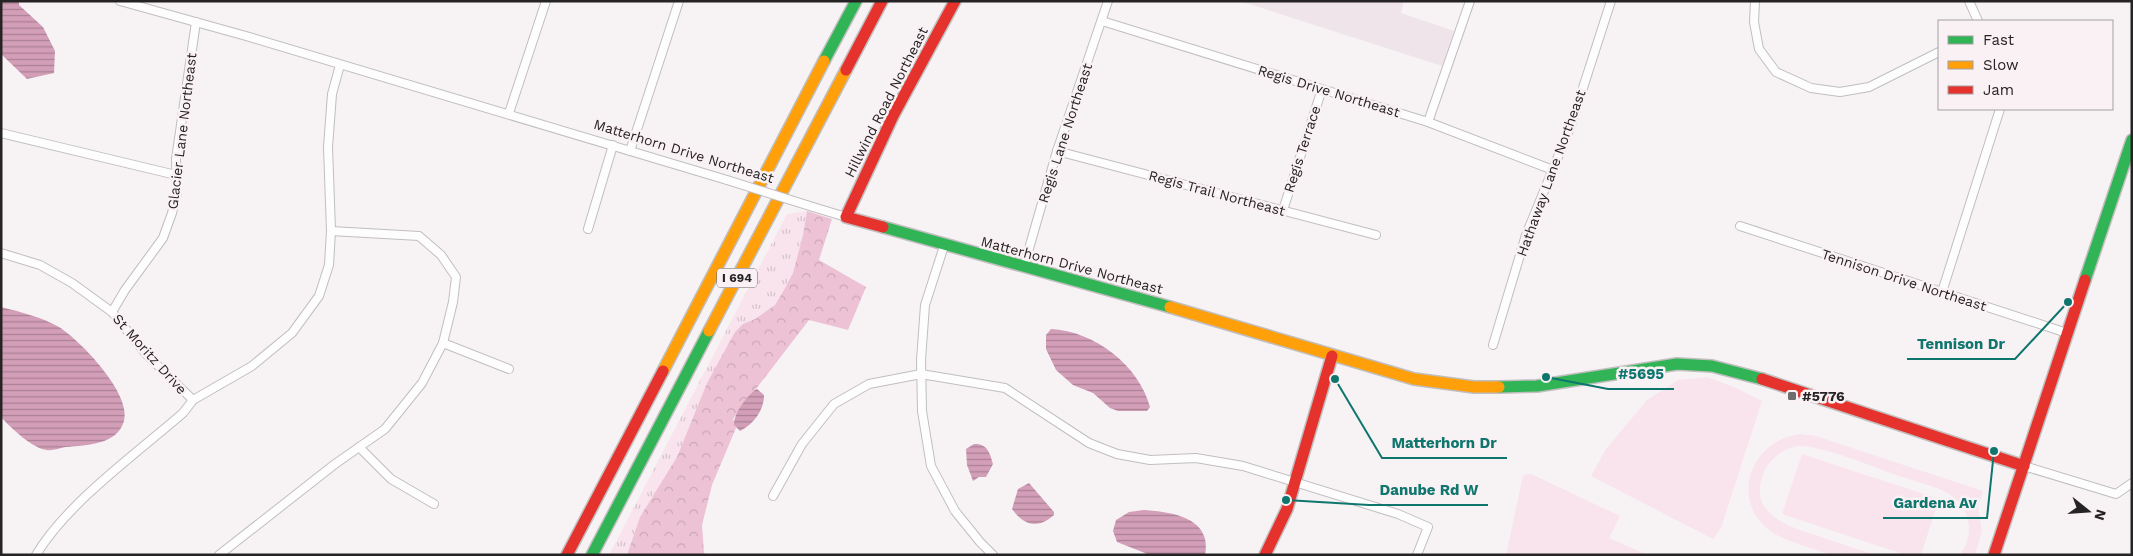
<svg xmlns="http://www.w3.org/2000/svg" width="2133" height="556" viewBox="0 0 2133 556" font-family="'Work Sans',sans-serif">
	<style>
		.built { fill: #efe4e9 }
		.grass { fill: url(#grass-tufts) }
		.forest { fill: url(#forest-crowns) }
		.pitch { fill: #f9e4ed }
		.water { fill: url(#water-rules) }
		.lines { fill: none; stroke-linecap: round; stroke-linejoin: round }
		.street-casing { stroke: #c1bebf; stroke-width: 10 }
		.fast-casing { stroke: #c1bebf; stroke-width: 14 }
		.slow-casing { stroke: #c1bebf; stroke-width: 14 }
		.jam-casing { stroke: #c1bebf; stroke-width: 14 }
		.street { stroke: #fefdfe; stroke-width: 8 }
		.fast { stroke: #30b455; stroke-width: 11 }
		.slow { stroke: #ff9f0a; stroke-width: 11 }
		.jam { stroke: #e5322d; stroke-width: 11 }
		.street-bridge-casing { stroke: #c1bebf; stroke-width: 10; stroke-linecap: butt }
		.street-bridge { stroke: #fefdfe; stroke-width: 8 }
		.poi-dot { fill: #6f6c6d; stroke: #f9f1f4; stroke-width: 2 }
		.labels { text-anchor: middle; stroke-width: 5; stroke-linejoin: round; paint-order: stroke }
		.shield { fill: #f9f1f4; stroke: #656162; stroke-width: 1 }
		.shield-label { font-size: 12px; font-weight: bold; fill: #262324 }
		.street-label { font-size: 14px; fill: #262324; stroke: #f9f1f4 }
		.poi-label { font-size: 14px; font-weight: bold; fill: #262324; stroke: #f9f1f4; text-anchor: start }
		.leader { fill: none; stroke: #0f766e; stroke-width: 2 }
		.callout-dot { fill: #0f766e; stroke: #f9f1f4; stroke-width: 2 }
		.callout-label { font-size: 15px; text-anchor: middle; font-weight: bold; fill: #0f766e; stroke: #f9f1f4; stroke-width: 5; stroke-linejoin: round; paint-order: stroke }
	</style>
	<defs>
		<pattern id="grass-tufts" width="24" height="20" patternUnits="userSpaceOnUse" patternTransform="scale(1.25)"><rect width="24" height="20" fill="#f9e4ed"/><path d="M3 7l-1-3M5 7V3M7 7l1-3M15 17l-1-3M17 17v-4M19 17l1-3" fill="none" stroke="#d5c3cb"/></pattern>
		<pattern id="forest-crowns" width="20" height="18" patternUnits="userSpaceOnUse" patternTransform="scale(1.25)"><rect width="20" height="18" fill="#edc2d5"/><path d="M2 6a3 3 0 1 1 6 0M12 15a3 3 0 1 1 6 0" fill="none" stroke="#cba6b7"/></pattern>
		<pattern id="water-rules" width="6" height="5" patternUnits="userSpaceOnUse" patternTransform="scale(1.25)"><rect width="6" height="5" fill="#d39eb7"/><path d="M0 2.5h6" fill="none" stroke="#ab8095"/></pattern>
	</defs>
	<rect width="100%" height="100%" fill="#f7f3f5"/>
	<polygon class="built" points="1240,1 1404,1 1401,13 1454,31 1442,66"/>
	<polygon class="grass" points="807,211 803,235 793,273 784,290 775,305 755,319 743,324 719,362 707,383 677,457 640,517 628,553 609,555 787,214"/>
	<polygon class="forest" points="807,211 832,219 819,260 866,287 848,330 809,320 733,419 736,428 712,485 702,525 704,553 708,555 627,555 640,517 677,457 707,383 735,332 743,324 755,319 775,305 784,290 793,273 803,235"/>
	<g class="pitch">
		<polygon points="1707,377 1734,387 1762,401 1721,528 1713,539 1591,476 1606,449 1647,400 1678,380"/>
		<path d="M1801,434l15,2 167,55 -5,16 4,24 -7,24h-15c15,-21 11,-47 -11,-61 -16,-9 -36,-13 -53,-19 -22,-8 -78,-31 -98,-29 -14,2 -27,12 -33,24 -21,46 28,58 59,68 17,6 34,11 51,17 -13,0 -26,1 -39,0 -12,-1 -51,-15 -61,-21 -48,-29 -26,-95 26,-100z"/>
		<polygon points="1802,454 1939,499 1921,555 1906,555 1782,514"/>
		<polygon points="1531,474 1620,516 1609,538 1648,555 1506,555 1522,480 1524,475"/>
	</g>
	<g class="water">
		<polygon points="1,1 19,1 19,5 43,27 55,51 54,73 27,79 1,54"/>
		<path d="M1,307c20,5 40,10 58,20 21,13 73,67 65,94 -7,24 -37,24 -58,26 -6,1 -14,4 -19,3 -14,-1 -37,-23 -46,-33z"/>
		<path d="M1051,329c43,2 88,36 99,78l-3,4h-29l-8,-3 -17,-15 -20,-8 -17,-15 -10,-21v-14z"/>
		<path d="M757,389l7,6c0,15 -10,29 -24,36l-6,-6c-1,-11 14,-31 23,-36z"/>
		<path d="M974,444c13,-1 16,9 19,20l-7,13h-7l-6,4 -6,-16 -1,-16z"/>
		<path d="M1029,483l25,29v3c-16,14 -30,11 -42,-6l6,-20z"/>
		<path d="M1144,510c29,2 68,8 61,45h-55l-33,-13 -4,-11 3,-11 13,-8z"/>
	</g>
	<g class="lines">
		<g class="street-casing">
			<g id="street">
				<polyline points="120,1 246,36 727,180"/>
				<polyline points="1755,1 1754,22 1759,49 1776,72 1811,88 1840,92 1869,87 1939,52"/>
				<polyline points="1969,1 1978,21"/>
				<polyline points="1102,21 1428,122 1553,170"/>
				<polyline points="509,113 546,1"/>
				<polyline points="1428,122 1470,1"/>
				<polyline points="1,133 176,175"/>
				<polyline points="630,151 679,1"/>
				<polyline points="1057,151 1376,235"/>
				<polyline points="813,207 846,217"/>
				<polyline points="1283,210 1322,89"/>
				<polyline points="1740,226 2067,333"/>
				<polyline points="588,229 613,145"/>
				<polyline points="944,246 925,305 921,360 922,411 931,466 955,511 980,542 993,555"/>
				<polyline points="1,253 40,265 72,283 112,312 147,355 193,400"/>
				<polyline points="1024,266 1057,151 1108,1"/>
				<polyline points="1942,292 2000,109"/>
				<polyline points="112,312 125,290 163,238 172,213 177,193 176,159 196,22"/>
				<polyline points="443,343 509,369"/>
				<polyline points="1493,345 1526,235 1571,125 1611,1"/>
				<polyline points="359,447 391,479 434,504"/>
				<polyline points="2024,466 2116,494 2132,483"/>
				<polyline points="773,496 802,444 834,404 869,384 921,374 1005,388 1089,443 1117,454 1150,460 1196,458 1243,466 1398,514 1428,527 1417,555"/>
				<path d="M36,555c31,-52 101,-102 147,-142l10,-13 59,-34 40,-33 27,-37 10,-31 2,-34 -3,-84 4,-53 8,-29"/>
				<polyline points="219,555 335,464 385,429 422,383 443,343 453,302 456,277 441,255 419,236 331,231"/>
			</g>
		</g>
		<g class="fast-casing">
			<g id="fast">
				<polyline points="824,61 856,1"/>
				<polyline points="883,227 1170,307"/>
				<polyline points="2085,280 2132,140"/>
				<polyline points="1499,387 1537,386 1677,364 1712,366 1762,379"/>
				<polyline points="592,555 709,331"/>
			</g>
		</g>
		<g class="slow-casing">
			<g id="slow">
				<polyline points="1170,307 1414,379 1474,387 1499,387"/>
				<polyline points="709,331 846,70"/>
				<polyline points="663,371 824,61"/>
			</g>
		</g>
		<g class="jam-casing">
			<g id="jam">
				<polyline points="846,70 882,1"/>
				<polyline points="883,227 846,217 893,116 955,1"/>
				<polyline points="1762,379 2024,466"/>
				<polyline points="567,555 663,371"/>
				<polyline points="1265,555 1287,509 1332,356"/>
				<polyline points="1994,555 2085,280"/>
			</g>
		</g>
		<use href="#street" class="street"/>
		<use href="#fast" class="fast"/>
		<use href="#slow" class="slow"/>
		<use href="#jam" class="jam"/>
		<g class="street-bridge-casing">
			<polyline id="street-bridge" points="727,180 813,207"/>
		</g>
		<use href="#street-bridge" class="street-bridge"/>
	</g>
	<rect class="poi-dot" x="1787" y="391" width="10" height="10" rx="2.5"/>
	<g class="labels">
		<rect class="shield" x="717" y="268.5" width="40" height="19" rx="4"/>
		<g class="shield-label">
			<text x="737" y="282">I 694</text>
		</g>
		<g class="street-label">
			<text transform="translate(1329 91) rotate(17)" y="5">Regis Drive Northeast</text>
			<text transform="translate(886 102) rotate(-63)" y="5">Hillwind Road Northeast</text>
			<text transform="translate(182 131) rotate(-83)" y="5">Glacier Lane Northeast</text>
			<text transform="translate(1065 133) rotate(-72)" y="5">Regis Lane Northeast</text>
			<text transform="translate(1302 149) rotate(-72)" y="5">Regis Terrace</text>
			<text transform="translate(684 151) rotate(17)" y="5">Matterhorn Drive Northeast</text>
			<text transform="translate(1551 173) rotate(-70)" y="5">Hathaway Lane Northeast</text>
			<text transform="translate(1217 193) rotate(15)" y="5">Regis Trail Northeast</text>
			<text transform="translate(1072 265) rotate(15)" y="5">Matterhorn Drive Northeast</text>
			<text transform="translate(1904 280) rotate(18)" y="5">Tennison Drive Northeast</text>
			<text transform="translate(150 354) rotate(48)" y="5">St Moritz Drive</text>
		</g>
		<g class="poi-label">
			<text x="1802" y="401">#5776</text>
		</g>
	</g>
	<path class="leader" d="M2068 302L2015 359H1907M1546 377L1608 389H1674M1335 379L1382 458H1507M1286 500L1369 505H1488M1994 451L1987 518H1883"/>
	<g class="callout-dot">
		<circle cx="2068" cy="302" r="5"/>
		<circle cx="1546" cy="377" r="5"/>
		<circle cx="1335" cy="379" r="5"/>
		<circle cx="1286" cy="500" r="5"/>
		<circle cx="1994" cy="451" r="5"/>
	</g>
	<g class="callout-label">
		<text x="1961" y="349">Tennison Dr</text>
		<text x="1641" y="379">#5695</text>
		<text x="1444" y="448">Matterhorn Dr</text>
		<text x="1429" y="495">Danube Rd W</text>
		<text x="1935" y="508">Gardena Av</text>
	</g>
	<rect width="2133" height="556" fill="none" stroke="#262324" stroke-width="5"/>
	<rect x="1938" y="20" width="175" height="90" fill="#f9f1f4" stroke="#a59fa1"/>
	<rect x="1948" y="36" width="25" height="8" fill="#30b455" stroke="#a59fa1"/>
	<text x="1983" y="45" font-size="15" fill="#262324">Fast</text>
	<rect x="1948" y="61" width="25" height="8" fill="#ff9f0a" stroke="#a59fa1"/>
	<text x="1983" y="70" font-size="15" fill="#262324">Slow</text>
	<rect x="1948" y="86" width="25" height="8" fill="#e5322d" stroke="#a59fa1"/>
	<text x="1983" y="95" font-size="15" fill="#262324">Jam</text>
	<g transform="translate(2088 511) rotate(107)" stroke="#f9f1f4" stroke-width="4" paint-order="stroke">
	<path d="M0-4L9 19L0 12L-9 19Z" fill="#262324"/>
	<text y="-8" font-size="14" font-weight="bold" text-anchor="middle" fill="#262324">N</text>
	</g>
</svg>
